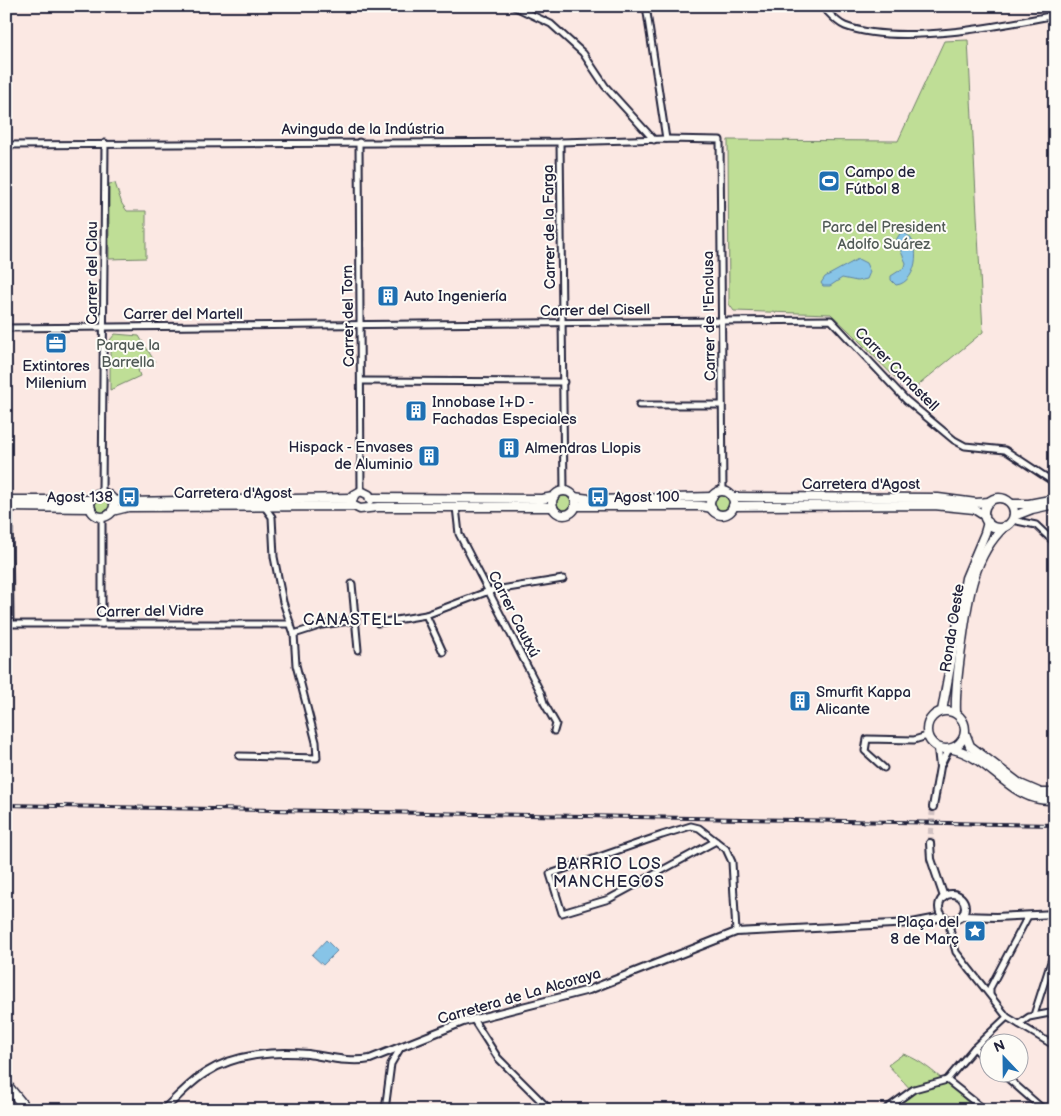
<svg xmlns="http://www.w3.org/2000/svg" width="1061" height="1116" viewBox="0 0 1061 1116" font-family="'Balsamiq Sans',sans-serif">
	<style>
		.green { fill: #bfde96; stroke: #708068 }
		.water { fill: #87c4e7; stroke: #5f83a2 }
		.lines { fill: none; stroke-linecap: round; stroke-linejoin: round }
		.tertiary-tunnel { stroke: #d0c0c1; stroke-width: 6; stroke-dasharray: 6 3; stroke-linecap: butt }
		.pedestrian-casing { stroke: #22223b; stroke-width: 8 }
		.minor-casing { stroke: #22223b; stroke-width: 9 }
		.tertiary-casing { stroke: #22223b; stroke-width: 10 }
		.secondary-casing { stroke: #22223b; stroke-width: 11 }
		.primary-casing { stroke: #22223b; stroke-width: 12 }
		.pedestrian { stroke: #fdfcf7; stroke-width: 4 }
		.minor { stroke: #fdfcf7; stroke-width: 5 }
		.tertiary { stroke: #fdfcf7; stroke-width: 6 }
		.secondary { stroke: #fdfcf7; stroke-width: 8 }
		.primary { stroke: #fdfcf7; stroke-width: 9 }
		.rail-casing { stroke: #22223b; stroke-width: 4 }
		.rail { stroke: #fdfcf7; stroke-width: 2; stroke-dasharray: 5.5; stroke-linecap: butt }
		.labels { text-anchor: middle; stroke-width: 4; stroke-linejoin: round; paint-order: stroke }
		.street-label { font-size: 15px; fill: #22223b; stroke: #fdfcf7 }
		.poi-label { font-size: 15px; fill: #22223b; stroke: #fdfcf7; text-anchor: start }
		.park-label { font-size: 15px; fill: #515a56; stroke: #fdfcf7 }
		.neighbourhood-label { font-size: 16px; letter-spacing: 1px; fill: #22223b; stroke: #fdfcf7 }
	</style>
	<rect width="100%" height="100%" fill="#fbe8e3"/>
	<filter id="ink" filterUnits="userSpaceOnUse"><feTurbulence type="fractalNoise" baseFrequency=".02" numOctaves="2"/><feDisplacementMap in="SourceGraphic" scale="10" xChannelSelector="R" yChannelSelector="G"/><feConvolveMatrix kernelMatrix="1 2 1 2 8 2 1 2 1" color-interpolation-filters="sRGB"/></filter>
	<g filter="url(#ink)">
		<g class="green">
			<path d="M968,40l15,292 -73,60c-27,-25 -51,-53 -79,-78l-97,-3 -5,-7 -1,-164 170,1 46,-100z"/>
			<polygon points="115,183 122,204 127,211 146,211 146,258 109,259 109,184"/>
			<polygon points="115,334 139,336 155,362 138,370 140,376 110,390 110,340"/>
			<circle cx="564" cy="503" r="7"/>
			<circle cx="722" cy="503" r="7"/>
			<circle cx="103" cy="505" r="8"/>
			<path d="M903,1054c24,7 53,39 74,56h-87l24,-17 -26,-28z"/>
		</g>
		<g class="water">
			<path d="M901,232c22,4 18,51 -5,53l-5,-5v-4l14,-9 1,-4 -10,-23z"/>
			<polygon points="858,259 866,263 870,272 867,279 857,281 842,278 830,286 823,286 821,283 825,277"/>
			<polygon points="326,940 337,951 323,965 312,955"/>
		</g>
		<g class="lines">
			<polyline class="tertiary-tunnel" points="930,843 933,807"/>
			<g class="pedestrian-casing">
				<polyline id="pedestrian" points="1050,1043 1055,1036"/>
			</g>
			<g class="minor-casing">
				<g id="minor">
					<polyline points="513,6 551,24 583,53 605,86 654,140"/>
					<polyline points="646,6 666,139"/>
					<path d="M822,6c6,6 15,17 23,20 53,20 155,0 210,-11"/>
					<polyline points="359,142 361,491"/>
					<polyline points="560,142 564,491"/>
					<polyline points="6,145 560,142 666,139 720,140 723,491"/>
					<polyline points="6,328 831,320 906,400 954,440 965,446 1005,450 1055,483"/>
					<polyline points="361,381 564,382"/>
					<polyline points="639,405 722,405"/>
					<polyline points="102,493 105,143"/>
					<polyline points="9,507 10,624"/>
					<polyline points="456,507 459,534 541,693 544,703 556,724 554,731"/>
					<polyline points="102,517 102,624"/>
					<polyline points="1012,520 1036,525 1055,543"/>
					<polyline points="352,584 358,650"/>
					<polyline points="378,623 426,615"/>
					<polyline points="6,624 291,624"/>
					<polyline points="294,634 322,625 356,620"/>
					<polyline points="443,652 426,615 489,591 563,579"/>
					<polyline points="239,756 317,758 316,742 296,665 294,634 283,602 274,557 272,517 264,506"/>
					<polyline points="884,768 865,751 867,739 914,740 927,736"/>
					<polyline points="716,841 609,899 562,913 550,874 662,835 691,826 699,828 726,849 732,862 736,932"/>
					<polyline points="952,920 950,929 956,952 1007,1017 1055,1046"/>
					<polyline points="990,994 990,988 1028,916"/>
					<polyline points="1034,1015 1055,949"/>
					<polyline points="473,1019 498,1058 550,1110"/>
					<polyline points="1019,1024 1029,1017 1055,1012"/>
					<polyline points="974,1048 988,1061"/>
					<polyline points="1003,1074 1044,1110"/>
					<polyline points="947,1080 974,1048 1007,1017"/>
					<polyline points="947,1080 985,1110"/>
					<polyline points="385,1110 391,1064 401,1047"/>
					<polyline points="885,1110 914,1089 947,1080"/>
				</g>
			</g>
			<g class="tertiary-casing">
				<g id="tertiary">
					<polyline points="941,764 948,750"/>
					<polyline points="933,807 940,767 938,749"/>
					<polyline points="930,843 931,859 944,897"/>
					<circle cx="952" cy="907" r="13"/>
					<polyline points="962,916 996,917 1055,914"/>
					<path d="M163,1110c14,-12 28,-29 44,-38 28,-18 68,-21 101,-18 20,3 42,9 62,5l93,-37 126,-32 147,-58 176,-9 31,-6"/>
				</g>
			</g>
			<g class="secondary-casing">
				<g id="secondary">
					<circle cx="564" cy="503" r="12"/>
					<circle cx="722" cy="503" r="12"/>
					<circle cx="102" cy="505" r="12"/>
					<polyline points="574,497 597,500 712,497"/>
					<polyline points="732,497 938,498 976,503 989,502"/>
					<polyline points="370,498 542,499 553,497"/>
					<circle cx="999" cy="513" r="15"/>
					<polyline points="6,500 92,500"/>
					<polyline points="113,500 127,502 352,498"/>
					<polyline points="352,502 354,495 361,491 369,495 370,500"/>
					<polyline points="1012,504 1029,504 1055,499"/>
					<polyline points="575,506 701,506 712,508"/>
					<polyline points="733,506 934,505 974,509 985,516"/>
					<polyline points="6,507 91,508"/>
					<polyline points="112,511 128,507 354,506 360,509 378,507 553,507"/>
					<polyline points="1014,516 1032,509 1055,504"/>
					<circle cx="946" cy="730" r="19"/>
					<polyline points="942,711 966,578 985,533 988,522"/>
					<path d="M956,713c-1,-21 2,-43 5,-64 6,-44 10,-92 44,-123"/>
					<polyline points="965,733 970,746 1020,784 1041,793 1055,793"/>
					<path d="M953,749c32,7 51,40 82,49 6,2 14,2 20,2"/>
				</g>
			</g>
			<g class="primary-casing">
				<polyline id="primary" points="6,1084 27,1110"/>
			</g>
			<use href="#pedestrian" class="pedestrian"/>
			<use href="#minor" class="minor"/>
			<use href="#tertiary" class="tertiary"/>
			<use href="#secondary" class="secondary"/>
			<use href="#primary" class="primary"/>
			<g class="rail-casing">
				<polyline id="rail" points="6,805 1055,825"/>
			</g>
			<use href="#rail" class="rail"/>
		</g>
	</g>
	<defs>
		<g id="stadium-square" transform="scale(1.125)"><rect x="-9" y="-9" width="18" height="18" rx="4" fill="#1f6fb2" stroke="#fdfcf7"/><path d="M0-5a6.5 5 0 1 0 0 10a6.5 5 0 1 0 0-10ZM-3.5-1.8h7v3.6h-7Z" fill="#fff"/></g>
		<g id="building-square" transform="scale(1.125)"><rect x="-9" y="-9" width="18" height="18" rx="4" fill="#1f6fb2" stroke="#fdfcf7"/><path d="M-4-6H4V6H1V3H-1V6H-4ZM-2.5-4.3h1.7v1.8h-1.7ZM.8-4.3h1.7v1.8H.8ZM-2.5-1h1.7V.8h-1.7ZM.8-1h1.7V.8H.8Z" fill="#fff"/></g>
		<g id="office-square" transform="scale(1.125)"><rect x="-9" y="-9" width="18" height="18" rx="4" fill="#1f6fb2" stroke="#fdfcf7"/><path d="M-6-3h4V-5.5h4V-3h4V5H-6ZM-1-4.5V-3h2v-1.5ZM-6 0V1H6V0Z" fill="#fff"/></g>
		<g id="bus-square" transform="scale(1.125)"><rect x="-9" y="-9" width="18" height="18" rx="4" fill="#1f6fb2" stroke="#fdfcf7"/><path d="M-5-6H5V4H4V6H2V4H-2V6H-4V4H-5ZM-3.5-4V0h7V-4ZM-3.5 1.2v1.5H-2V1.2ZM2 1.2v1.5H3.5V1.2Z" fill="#fff"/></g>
		<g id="sight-square" transform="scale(1.125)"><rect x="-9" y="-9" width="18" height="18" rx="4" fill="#1f6fb2" stroke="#fdfcf7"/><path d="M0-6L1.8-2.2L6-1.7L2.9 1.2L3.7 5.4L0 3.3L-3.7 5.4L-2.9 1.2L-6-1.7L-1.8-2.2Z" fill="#fff"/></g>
	</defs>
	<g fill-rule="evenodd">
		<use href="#stadium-square" x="829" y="181"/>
		<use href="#building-square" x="388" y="296"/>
		<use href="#office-square" x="56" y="343"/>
		<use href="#building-square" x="416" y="411"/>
		<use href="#building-square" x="509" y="448"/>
		<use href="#building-square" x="429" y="456"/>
		<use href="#bus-square" x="129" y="497"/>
		<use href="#bus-square" x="598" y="497"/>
		<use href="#building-square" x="800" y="701"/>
		<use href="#sight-square" x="975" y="931"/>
	</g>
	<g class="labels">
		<g class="street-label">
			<text x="363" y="134">Avinguda de la Indústria</text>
			<text transform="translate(549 227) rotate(-91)" y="5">Carrer de la Farga</text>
			<text transform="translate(92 273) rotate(-90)" y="5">Carrer del Clau</text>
			<text transform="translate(595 310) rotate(-1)" y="5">Carrer del Cisell</text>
			<text x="183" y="319">Carrer del Martell</text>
			<text transform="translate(348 316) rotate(-91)" y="5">Carrer del Torn</text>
			<text transform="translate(709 316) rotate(-91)" y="5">Carrer de l'Enclusa</text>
			<text transform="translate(897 369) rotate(45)" y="5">Carrer Canastell</text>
			<text x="861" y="489">Carretera d'Agost</text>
			<text x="233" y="498">Carretera d'Agost</text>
			<text transform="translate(150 611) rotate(-1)" y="5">Carrer del Vidre</text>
			<text transform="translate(514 614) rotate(63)" y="5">Carrer Cautxú</text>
			<text transform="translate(952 628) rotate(-81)" y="5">Ronda Oeste</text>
			<text transform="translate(519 996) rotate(-16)" y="5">Carretera de La Alcoraya</text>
		</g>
		<g class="poi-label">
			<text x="845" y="177">Campo de<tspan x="845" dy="17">Fútbol 8</tspan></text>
			<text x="404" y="301">Auto Ingeniería</text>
			<text x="56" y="371" text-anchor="middle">Extintores<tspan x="56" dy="17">Milenium</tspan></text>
			<text x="432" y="407">Innobase I+D -<tspan x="432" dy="17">Fachadas Especiales</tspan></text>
			<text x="413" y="452" text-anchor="end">Hispack - Envases<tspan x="413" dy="17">de Aluminio</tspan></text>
			<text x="525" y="453">Almendras Llopis</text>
			<text x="113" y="502" text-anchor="end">Agost 138</text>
			<text x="614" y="502">Agost 100</text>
			<text x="816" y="697">Smurfit Kappa<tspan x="816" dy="17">Alicante</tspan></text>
			<text x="959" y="927" text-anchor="end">Plaça del<tspan x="959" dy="17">8 de Març</tspan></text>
		</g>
		<g class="park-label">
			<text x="884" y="232">Parc del President<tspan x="884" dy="17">Adolfo Suárez</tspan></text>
			<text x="128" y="350">Parque la<tspan x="128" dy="17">Barrella</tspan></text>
		</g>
		<g class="neighbourhood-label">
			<text x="353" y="625">CANASTELL</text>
			<text x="609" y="869">BARRIO LOS<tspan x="609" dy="18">MANCHEGOS</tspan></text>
		</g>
	</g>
	<rect width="1061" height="1116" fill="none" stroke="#fdfcf7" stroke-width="25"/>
	<rect x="12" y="12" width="1036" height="1091" fill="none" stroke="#22223b" stroke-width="2" filter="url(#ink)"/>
	<g transform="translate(1004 1058) rotate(338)"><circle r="24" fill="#fdfcf7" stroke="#a5a5ac"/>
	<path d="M0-4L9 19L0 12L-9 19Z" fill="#1f6fb2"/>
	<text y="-8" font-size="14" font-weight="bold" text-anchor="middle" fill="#22223b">N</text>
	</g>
</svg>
